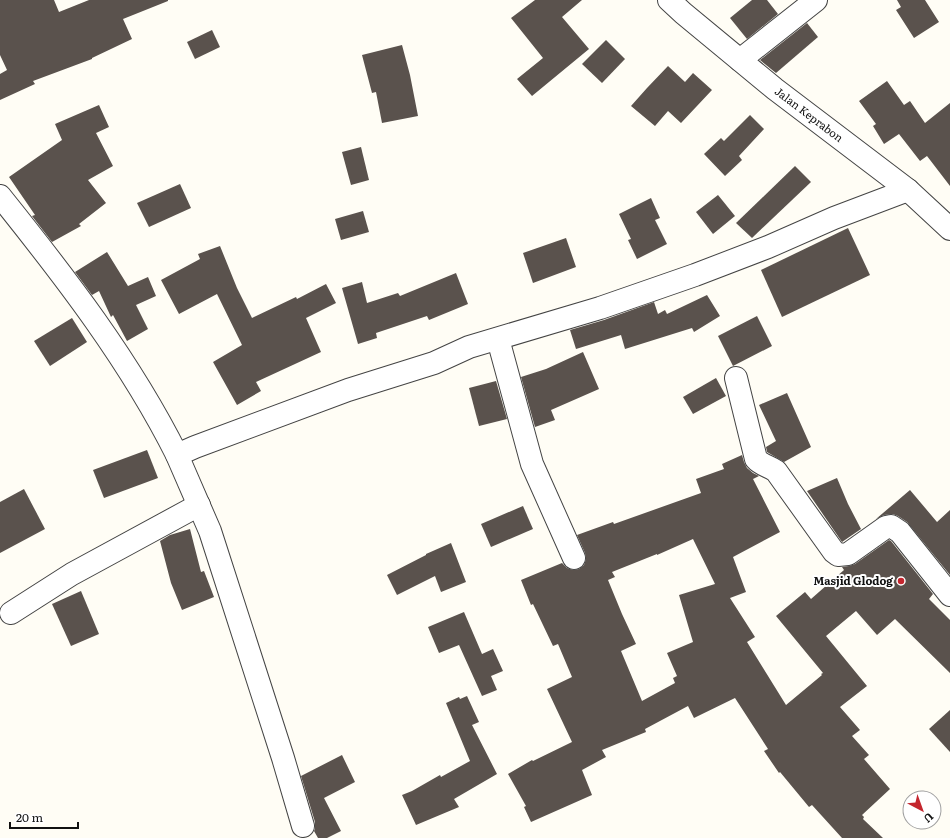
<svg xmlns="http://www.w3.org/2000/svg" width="950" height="838" viewBox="0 0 950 838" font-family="Literata,serif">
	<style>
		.building { fill: #5a524d; fill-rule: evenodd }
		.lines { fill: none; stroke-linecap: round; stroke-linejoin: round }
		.minor-casing { stroke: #444; stroke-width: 24 }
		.minor { stroke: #fff; stroke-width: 22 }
		.poi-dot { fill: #c4262e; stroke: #fff; stroke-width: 1.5 }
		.labels { text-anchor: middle; stroke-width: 4; stroke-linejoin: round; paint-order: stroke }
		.street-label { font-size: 11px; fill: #111; stroke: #fff }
		.poi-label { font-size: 11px; font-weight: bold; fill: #111; stroke: #fff; text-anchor: end }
	</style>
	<rect width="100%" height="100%" fill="#fffdf5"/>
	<g class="building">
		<polygon points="0,0 54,0 59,12 89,0 168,0 168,1 123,19 132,39 92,58 92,59 33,81 35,84 0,100 0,74 7,70 0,55"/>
		<polygon points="535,0 582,0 562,17 589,49 532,96 517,79 543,58 511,18"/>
		<polygon points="752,0 767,0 778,14 747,39 730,18"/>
		<polygon points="897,0 925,0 939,22 914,38 896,10 901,7"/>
		<polygon points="807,23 818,37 776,73 760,60"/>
		<polygon points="212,30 220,47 195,59 187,42"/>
		<polygon points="606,40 625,59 602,83 582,64"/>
		<polygon points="402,45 410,75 418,116 382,123 376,92 372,93 362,55"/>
		<polygon points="668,66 685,82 693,73 712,90 681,123 668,111 655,126 631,106 647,88"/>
		<polygon points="887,81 904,105 910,101 925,123 950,103 950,186 927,156 920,161 899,134 884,144 873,126 876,124 859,101"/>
		<polygon points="99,105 109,127 96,133 113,166 88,180 106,203 79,224 81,226 52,242 32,216 35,215 9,177 62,140 55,124"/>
		<polygon points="750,115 764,129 739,156 742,160 725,176 704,154 721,138 724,141"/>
		<polygon points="361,147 369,180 351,185 342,152"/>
		<polygon points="795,166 811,182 752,238 736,223"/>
		<polygon points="180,184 191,208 149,227 137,203"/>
		<polygon points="718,195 735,216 713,234 696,212"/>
		<polygon points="651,198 660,218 655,220 667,244 637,259 628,240 631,239 619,214"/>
		<polygon points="363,211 369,232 341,240 335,219"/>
		<polygon points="848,228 870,275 782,317 761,270"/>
		<polygon points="566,238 576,267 533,283 523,253"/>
		<polygon points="220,246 237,288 252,318 296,297 297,299 326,284 336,303 306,318 321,352 256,382 261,391 237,405 213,362 242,345 217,294 179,314 161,280 200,259 198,254"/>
		<polygon points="107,252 128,286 148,277 156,296 136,305 148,329 127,341 113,315 111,317 99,291 92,295 75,272"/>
		<polygon points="456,273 468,304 429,320 427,316 376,333 377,338 358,344 342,288 362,282 367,303 398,293 400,296"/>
		<polygon points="707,295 720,316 694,332 692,328 625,349 621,335 576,349 570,330 604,320 654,302 658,314 665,310 667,314"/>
		<polygon points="757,316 772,346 733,366 718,336"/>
		<polygon points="72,318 87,342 50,366 34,341"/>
		<polygon points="583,352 599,389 551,410 555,420 535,427 521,377 546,369"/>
		<polygon points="716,378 726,396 693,414 683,397"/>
		<polygon points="496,381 507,419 479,426 469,388"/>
		<polygon points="787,393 811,447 784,462 767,452 766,447 776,441 759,405"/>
		<polygon points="147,450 158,478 104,498 93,470"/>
		<path d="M742,455l2,7 3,6 6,5 6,3 -6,3 27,53 -47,25 13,35 -16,6 25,39 -8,5 39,63 36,-30 -1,-1 2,-1 -47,-57 29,-24 6,7 33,-29 -2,-3 7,-1 6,-2 34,-24 2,1 42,53 -4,5 21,21v53l-55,-54 -18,16 -21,-24 -30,25 41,50 -27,21 20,23 -8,6 17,19 -5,4 26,30 -28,26 2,2 -1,2 20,19h-41l-30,-33 -3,2 -29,-35 -1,1 -15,-22 4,-2 -33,-51 -41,20 -6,-12 -43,23 1,3 -44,18 4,7 -24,13 10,25 -61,27 -7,-15 2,-1 -18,-32 24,-14 1,1 39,-19 -25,-53 25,-12 -14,-33 -5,2 -20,-42 -2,1 -10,-25 41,-17 5,5 6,2 6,-1 5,-4 2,-6 -1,-6 -8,-18 36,-13 1,2 87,-31 -5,-14 28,-10 -2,-5zM693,539l22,45 -36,11 14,47 -26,11 10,23 -4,2 2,5 -33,18 -21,-50 15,-7 -14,-30 -14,-34 7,-3 -3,-5 45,-18v1z"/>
		<polygon points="837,478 848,504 861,529 842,542 807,491"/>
		<polygon points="24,489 45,529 0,553 0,502"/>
		<polygon points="910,490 937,522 950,510 950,575 907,522 898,516 893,514 884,515 876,519"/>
		<polygon points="523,506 533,529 491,547 481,524"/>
		<polygon points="190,529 201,572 204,571 214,597 182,610 171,583 160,541 170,535"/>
		<polygon points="451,543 466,582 441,592 435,576 397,595 387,575 426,555 426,554"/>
		<polygon points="81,591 99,634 71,646 52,604"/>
		<polygon points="464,612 482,654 493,649 503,671 491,676 497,690 482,696 459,645 439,653 428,627"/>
		<polygon points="467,696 479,722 472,725 497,774 454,799 459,807 416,825 402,795 412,791 440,775 441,777 470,761 446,703 459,697 460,699"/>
		<polygon points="950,710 950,752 929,729"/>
		<polygon points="342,755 355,782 324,798 341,831 327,838 318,838 314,831 315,829 315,822 301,776"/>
	</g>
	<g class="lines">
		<g class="minor-casing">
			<g id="minor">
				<path id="s1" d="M669,0l14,13 92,76 133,101 42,39"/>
				<polyline points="740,60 816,0"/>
				<path d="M0,196c65,81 130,165 177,259l18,-8 153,-57 86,-27 35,-16 131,-39 95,-33 73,-28 66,-29 74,-28"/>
				<polyline points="498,339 532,464 574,558"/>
				<path d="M736,378l20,81c5,6 13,7 20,12l58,81 4,3 10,-1 38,-27 5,-1 9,6 50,63"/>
				<polyline points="177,455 210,531 283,758 303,826"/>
				<polyline points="11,613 72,574 199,505"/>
			</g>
		</g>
		<use href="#minor" class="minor"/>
	</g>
	<circle class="poi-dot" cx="901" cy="581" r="4"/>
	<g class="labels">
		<g class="street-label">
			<text dy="4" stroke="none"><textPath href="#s1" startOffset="181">Jalan Keprabon</textPath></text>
		</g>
		<g class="poi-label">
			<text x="893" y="585">Masjid Glodog</text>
		</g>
	</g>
	<g transform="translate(922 810) rotate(139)"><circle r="19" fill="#ffffff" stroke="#a0a0a0"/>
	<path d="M0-3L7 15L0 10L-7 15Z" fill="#c4262e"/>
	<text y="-6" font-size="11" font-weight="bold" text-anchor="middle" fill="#111111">U</text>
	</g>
	<path d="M10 822v6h68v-6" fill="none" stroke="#111111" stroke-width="2"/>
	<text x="16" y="822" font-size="12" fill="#111111" stroke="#ffffff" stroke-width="3" paint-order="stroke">20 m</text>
</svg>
